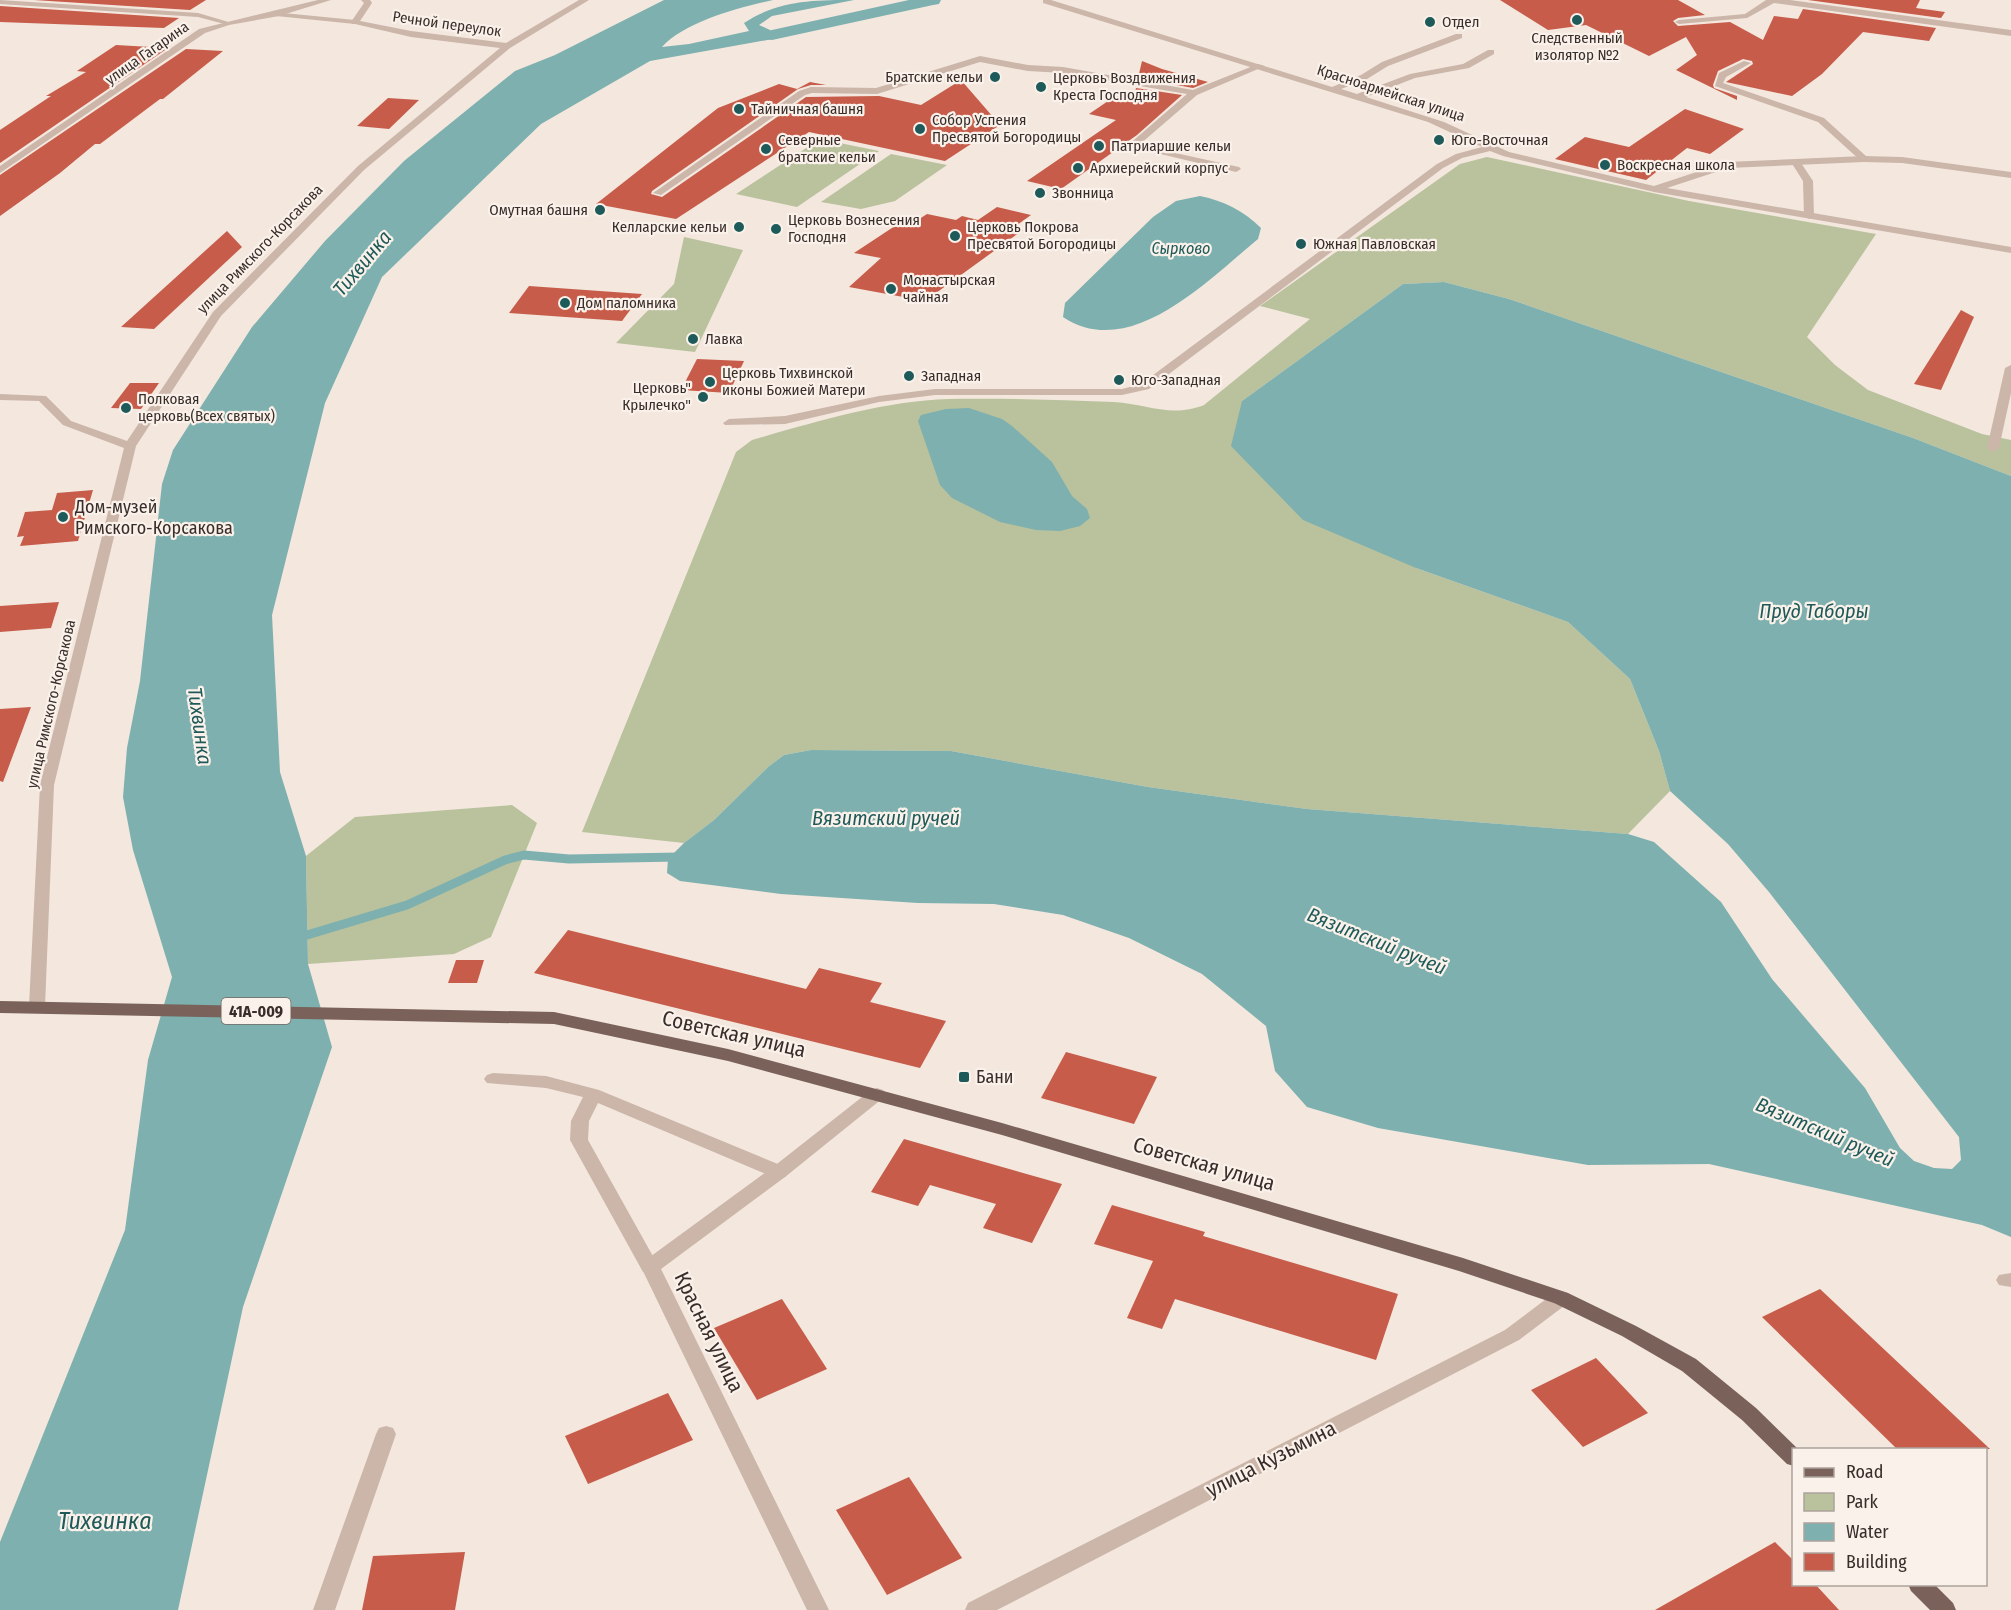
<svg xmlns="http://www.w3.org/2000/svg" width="2011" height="1610" viewBox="0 0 2011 1610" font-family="'Fira Sans Condensed',sans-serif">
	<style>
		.green { fill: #b9c29d }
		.water { fill: #7db0ae }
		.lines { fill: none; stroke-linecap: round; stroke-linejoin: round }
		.stream { stroke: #7db0ae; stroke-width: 9 }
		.canal { fill: #7db0ae; fill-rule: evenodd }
		.building { fill: #c65c49 }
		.service { fill: #cbb6a9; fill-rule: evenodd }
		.minor { fill: #cbb6a9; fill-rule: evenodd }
		.tertiary { fill: #cbb6a9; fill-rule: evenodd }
		.primary { fill: #7a625a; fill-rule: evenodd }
		.poi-dot { fill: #1e5a59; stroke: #faf1ea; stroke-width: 2 }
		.labels { text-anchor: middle; stroke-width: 4.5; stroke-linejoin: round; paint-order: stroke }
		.far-poi-label { font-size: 15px; fill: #382d29; stroke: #faf1ea; text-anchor: start }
		.far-street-label { font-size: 15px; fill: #382d29; stroke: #faf1ea }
		.far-water-label { font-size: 16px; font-style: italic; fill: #1e5a59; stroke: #faf1ea }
		.shield { fill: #faf1ea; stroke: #726863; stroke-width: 1.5 }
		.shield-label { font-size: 16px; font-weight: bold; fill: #382d29 }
		.poi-label { font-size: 18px; fill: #382d29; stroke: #faf1ea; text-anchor: start }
		.water-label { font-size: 20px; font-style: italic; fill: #1e5a59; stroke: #faf1ea }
		.near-street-label { font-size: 21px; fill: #382d29; stroke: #faf1ea }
		.near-water-label { font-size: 24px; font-style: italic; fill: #1e5a59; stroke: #faf1ea }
	</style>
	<rect width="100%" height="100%" fill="#f3e7de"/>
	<g class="green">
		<polygon points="820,139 879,151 797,207 736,194"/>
		<polygon points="891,154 947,165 895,201 861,209 821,202"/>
		<path d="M1487,157l202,44 187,33 -69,103 28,28 33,25 114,44 29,6v36l-98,-38 -404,-139 -65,-17 -41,2 -161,117 174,167 152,54 62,57 29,72 11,40 -42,43 -321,-25 -159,-22 -197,-36 -140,-1 -27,5 -16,12 -54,53 -30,23 -102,-11 154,-380 16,-12c63,-18 131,-39 197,-41 55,-1 110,1 165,3 33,2 57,16 90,3l106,-86 -50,-13 200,-142z"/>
		<polygon points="684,237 743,250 695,352 616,343 674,284"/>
		<polygon points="512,805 537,823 491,937 454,954 308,964 306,856 355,817"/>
	</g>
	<g class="water">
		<path d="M664,0h109c-33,7 -89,22 -111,47l27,-3 60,-13 -5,-8c35,-23 70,-23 110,-23l-82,16 -13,9 11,5 3,9 -123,22 -109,63 -159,153 -57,126 -53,212 8,157 26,84 2,108 24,83 -89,260 -65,303h-178v-68l125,-312 23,-170 24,-83 -39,-127 -10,-53 4,-49 13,-67 22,-197 11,-34 79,-123 73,-86 79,-80 111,-90 40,-16z"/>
		<path d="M1200,196c24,5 44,15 61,32l-3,11c-50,41 -128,123 -195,78l2,-14 88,-86 23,-16z"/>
		<polygon points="1444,282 1509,299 1913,438 2011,476 2011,1237 1982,1225 1709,1164 1588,1165 1378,1128 1307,1107 1275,1071 1266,1026 1202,974 1129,938 1063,915 994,904 918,903 781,894 680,881 667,873 668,859 684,843 714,820 768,767 784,755 811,750 951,751 1148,787 1307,809 1628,834 1654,842 1721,902 1772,979 1865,1088 1900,1148 1914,1161 1934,1168 1952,1169 1961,1160 1959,1137 1769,892 1728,844 1670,791 1659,751 1630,679 1568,622 1416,568 1303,520 1231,446 1242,401 1403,284"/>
		<polygon points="969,408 1002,419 1012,426 1052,462 1072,496 1087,509 1090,518 1080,526 1060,531 1036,530 1000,522 952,498 940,485 918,421 921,415 946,409"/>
	</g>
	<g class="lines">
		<polyline class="stream" points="297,938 407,905 505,860 524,855 569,859 679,857"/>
		<polygon class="canal" points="909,0 941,0 939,4 933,5 772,40 766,39 763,35 766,31 772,30"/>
	</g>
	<g class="building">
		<polygon points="34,0 206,0 190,10"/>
		<polygon points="1500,0 1678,0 1705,15 1678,18 1673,21 1678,26 1730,22 1763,40 1774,16 1798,19 1803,9 1936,28 1929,41 1863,32 1822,74 1792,96 1726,82 1753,64 1752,61 1743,59 1718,71 1713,85 1714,88 1737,96 1737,100 1676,70 1697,55 1686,37 1649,56 1586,25 1548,30"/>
		<polygon points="1808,0 1920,0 1916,8 1945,12 1941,18"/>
		<polygon points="0,6 179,18 164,28 0,22"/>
		<polygon points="116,45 168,48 0,163 0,130 51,96 46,96 86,72 77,71"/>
		<polygon points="186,49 223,51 163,99 160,99 100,144 95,144 60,173 0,216 0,175"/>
		<polygon points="1142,61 1162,69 1208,82 1193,88 1138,78"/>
		<polygon points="961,80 1000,125 945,161 809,132 676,219 596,204 718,108 779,84 797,89 810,82 826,85 811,85 798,89 652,191 651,194 662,197 806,97 879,96 921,105"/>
		<polygon points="1136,88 1182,95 1137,135 1061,189 1027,181 1116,120 1089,114 1117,95 1134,98"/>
		<polygon points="388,98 419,100 389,129 357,126"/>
		<polygon points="1685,109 1744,129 1710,154 1687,148 1646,180 1555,159 1585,137 1629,147"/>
		<polygon points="997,207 1031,215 1013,228 1023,230 925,301 849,287 881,258 854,253 901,222 910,225 927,214 956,220 962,216 978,220"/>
		<polygon points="227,231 242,247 154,329 121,327"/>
		<polygon points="529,286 642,294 622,321 509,313"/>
		<polygon points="1961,310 1974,317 1941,390 1914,384"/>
		<polygon points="697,359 744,361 729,393 681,390"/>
		<polygon points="130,383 159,383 141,409 111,408"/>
		<polygon points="93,490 78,541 20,546 24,536 17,537 25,512 52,510 57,493"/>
		<polygon points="59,602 51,628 0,632 0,606"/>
		<polygon points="31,707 3,782 0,781 0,709"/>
		<polygon points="568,930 806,989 819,968 882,983 870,1002 946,1021 920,1068 534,973"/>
		<polygon points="456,960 484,960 477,983 448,983"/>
		<polygon points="1066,1052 1157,1077 1134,1124 1041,1098"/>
		<polygon points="904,1139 1062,1184 1032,1243 983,1228 996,1204 930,1185 918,1206 871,1192"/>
		<polygon points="1112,1205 1205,1232 1203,1236 1398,1294 1376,1360 1175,1299 1162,1329 1127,1318 1153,1261 1094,1244"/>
		<polygon points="1820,1289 1990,1449 1897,1449 1762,1317"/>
		<polygon points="782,1299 827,1369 757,1400 714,1328"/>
		<polygon points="1596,1358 1648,1413 1583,1447 1531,1390"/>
		<polygon points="668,1393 693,1440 588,1484 565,1436"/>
		<polygon points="909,1477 962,1558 887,1595 836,1510"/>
		<polygon points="1775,1542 1794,1561 1794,1584 1815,1584 1839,1610 1655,1610"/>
		<polygon points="465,1552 455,1610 362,1610 373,1556"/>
	</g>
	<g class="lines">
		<g class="service">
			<polygon points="361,0 370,0 372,3 358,24 352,24 351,22 364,3"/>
			<polygon points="980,56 1028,65 1063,67 1193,90 1258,64 1265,66 1197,95 1139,145 1239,167 1241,169 1236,172 1127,146 1187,94 1063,73 1028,71 980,62 877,94 812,93 805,95 661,195 653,193 799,91 811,87 876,88"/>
			<polygon points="1744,61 1751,63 1726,77 1723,83 1824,118 1867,157 1867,161 1861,161 1818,122 1715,86 1719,73"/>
			<polygon points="1796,159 1799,160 1813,181 1814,216 1809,219 1804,216 1803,181 1791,162"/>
			<polygon points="493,1073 546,1076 599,1090 785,1167 788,1172 785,1177 779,1179 773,1177 598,1103 589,1121 588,1140 659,1267 657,1272 650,1274 643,1272 570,1140 571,1121 583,1097 546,1088 487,1083 484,1079 487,1075"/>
		</g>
		<g class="minor">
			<polygon points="0,0 198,13 232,23 228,25 198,17 0,4"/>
			<polygon points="579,0 589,0 510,48 364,170 221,316 136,446 54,785 45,1006 43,1010 31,1010 29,1006 40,785 124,448 63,425 39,401 0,400 0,394 46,396 71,421 127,441 213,312 358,166 500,48 411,37 355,24 276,16 273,16 273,12 355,20 411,31 506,43"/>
			<polygon points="1043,0 1051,0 1332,87 1361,75 1382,62 1456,34 1462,34 1462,38 1388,66 1367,79 1341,89 1357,94 1410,74 1463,64 1488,50 1494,50 1494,54 1469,68 1415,78 1366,97 1444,122 1509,152 1654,186 1727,162 1864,156 1902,157 2011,172 2011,178 1902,163 1864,162 1728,168 1667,188 2011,247 2011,253 1654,192 1503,156 1490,151 1462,158 1443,168 1149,389 1122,395 935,395 879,402 785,424 725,425 723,423 729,419 785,416 879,396 935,389 1122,389 1141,384 1437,164 1456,154 1482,147 1428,122 1043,3"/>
			<polygon points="1766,0 1790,0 2011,30 2011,36 1774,3 1747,18 1679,24 1675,22 1679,20 1745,14"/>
			<polygon points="2011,365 2011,393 1999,448 1993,452 1987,448 2005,368"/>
			<polygon points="877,1088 883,1090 886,1094 883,1098 785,1177 661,1269 829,1610 807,1610 641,1267 643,1262 773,1167 871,1090"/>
			<polygon points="2011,1273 2011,1287 1999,1285 1996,1280 1999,1275"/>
			<polygon points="1561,1291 1568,1293 1571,1298 1568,1303 1519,1340 997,1610 965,1610 968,1603 1505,1330 1554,1293"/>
			<polygon points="386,1426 393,1428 396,1434 335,1610 313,1610 376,1434 379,1428"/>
		</g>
		<polygon class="tertiary" points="318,0 331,0 279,16 229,25 205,33 0,173 0,166 199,29"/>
		<g class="primary">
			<polygon points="0,1001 554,1012 728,1049 1002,1123 1463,1258 1568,1293 1636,1326 1696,1359 1756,1408 1799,1450 1794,1450 1794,1466 1787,1464 1742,1420 1682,1371 1622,1336 1554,1303 1459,1271 1002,1135 728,1061 554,1024 0,1013"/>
			<polygon points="1908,1584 1934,1584 1953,1603 1956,1610 1930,1610 1911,1591"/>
		</g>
	</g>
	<g class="poi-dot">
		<circle cx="1577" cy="20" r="6"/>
		<circle cx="1430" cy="22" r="6"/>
		<circle cx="995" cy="77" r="6"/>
		<circle cx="1041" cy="87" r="6"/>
		<circle cx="739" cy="109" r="6"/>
		<circle cx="920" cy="129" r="6"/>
		<circle cx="1439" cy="140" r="6"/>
		<circle cx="1099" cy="146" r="6"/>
		<circle cx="766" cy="149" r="6"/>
		<circle cx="1605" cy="165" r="6"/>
		<circle cx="1078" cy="168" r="6"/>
		<circle cx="1040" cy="193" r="6"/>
		<circle cx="600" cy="210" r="6"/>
		<circle cx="739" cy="227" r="6"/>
		<circle cx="776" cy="229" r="6"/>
		<circle cx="955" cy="236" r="6"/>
		<circle cx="1301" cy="244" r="6"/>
		<circle cx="891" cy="289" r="6"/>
		<circle cx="565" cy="303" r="6"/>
		<circle cx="693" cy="339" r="6"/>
		<circle cx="909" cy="376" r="6"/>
		<circle cx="1119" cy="380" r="6"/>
		<circle cx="710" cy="382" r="6"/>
		<circle cx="703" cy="397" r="6"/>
		<circle cx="126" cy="408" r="6"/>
		<circle cx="63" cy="517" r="6"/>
		<rect x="958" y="1071" width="12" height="12" rx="3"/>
	</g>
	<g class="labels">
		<g class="far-poi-label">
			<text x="1442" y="27">Отдел</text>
			<text x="1577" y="43" text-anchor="middle">Следственный<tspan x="1577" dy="17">изолятор №2</tspan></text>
			<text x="983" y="82" text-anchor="end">Братские кельи</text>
			<text x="1053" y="83">Церковь Воздвижения<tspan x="1053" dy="17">Креста Господня</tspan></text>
			<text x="751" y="114">Тайничная башня</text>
			<text x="932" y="125">Собор Успения<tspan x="932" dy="17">Пресвятой Богородицы</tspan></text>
			<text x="778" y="145">Северные<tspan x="778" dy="17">братские кельи</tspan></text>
			<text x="1451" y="145">Юго-Восточная</text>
			<text x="1111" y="151">Патриаршие кельи</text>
			<text x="1617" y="170">Воскресная школа</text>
			<text x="1090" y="173">Архиерейский корпус</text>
			<text x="1052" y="198">Звонница</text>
			<text x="588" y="215" text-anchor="end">Омутная башня</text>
			<text x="788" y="225">Церковь Вознесения<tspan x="788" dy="17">Господня</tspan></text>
			<text x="727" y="232" text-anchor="end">Келларские кельи</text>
			<text x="967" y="232">Церковь Покрова<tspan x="967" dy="17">Пресвятой Богородицы</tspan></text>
			<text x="1313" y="249">Южная Павловская</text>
			<text x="903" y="285">Монастырская<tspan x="903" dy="17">чайная</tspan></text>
			<text x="577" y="308">Дом паломника</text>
			<text x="705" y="344">Лавка</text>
			<text x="722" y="378">Церковь Тихвинской<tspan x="722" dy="17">иконы Божией Матери</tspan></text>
			<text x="921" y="381">Западная</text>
			<text x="1131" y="385">Юго-Западная</text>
			<text x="691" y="393" text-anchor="end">Церковь"<tspan x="691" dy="17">Крылечко"</tspan></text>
			<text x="138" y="404">Полковая<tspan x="138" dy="17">церковь(Всех святых)</tspan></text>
		</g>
		<g class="far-street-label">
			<text transform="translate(447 24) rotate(8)" y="5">Речной переулок</text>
			<text transform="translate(147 53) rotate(-35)" y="5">улица Гагарина</text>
			<text transform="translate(1391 93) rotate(18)" y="5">Красноармейская улица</text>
			<text transform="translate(260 249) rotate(-46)" y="5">улица Римского-Корсакова</text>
			<text transform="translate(51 704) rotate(-77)" y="5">улица Римского-Корсакова</text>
		</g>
		<g class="far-water-label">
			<text x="1181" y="254">Сырково</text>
		</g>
		<rect class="shield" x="221.5" y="998" width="69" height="26" rx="4.5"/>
		<g class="shield-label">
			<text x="256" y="1017">41А-009</text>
		</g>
		<g class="poi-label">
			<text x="75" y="513">Дом-музей<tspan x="75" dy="21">Римского-Корсакова</tspan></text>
			<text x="976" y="1083">Бани</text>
		</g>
		<g class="water-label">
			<text transform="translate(362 263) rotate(-50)" y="7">Тихвинка</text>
			<text x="1814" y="618">Пруд Таборы</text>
			<text transform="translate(200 726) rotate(82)" y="7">Тихвинка</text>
			<text x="886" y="825">Вязитский ручей</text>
			<text transform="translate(1377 941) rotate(22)" y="7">Вязитский ручей</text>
			<text transform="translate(1825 1132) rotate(23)" y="7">Вязитский ручей</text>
		</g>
		<g class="near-street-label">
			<text transform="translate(734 1034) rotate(13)" y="7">Советская улица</text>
			<text transform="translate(1204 1164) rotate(16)" y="7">Советская улица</text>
			<text transform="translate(709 1332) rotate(64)" y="7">Красная улица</text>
			<text transform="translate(1271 1459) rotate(-27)" y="7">улица Кузьмина</text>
		</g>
		<g class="near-water-label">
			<text x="105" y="1529">Тихвинка</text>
		</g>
	</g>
	<rect x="1792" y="1448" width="195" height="138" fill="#faf1ea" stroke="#aca39d" stroke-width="1.5"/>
	<rect x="1804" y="1468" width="30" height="9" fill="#7a625a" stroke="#aca39d" stroke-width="1.5"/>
	<text x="1846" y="1478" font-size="18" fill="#382d29">Road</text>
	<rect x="1804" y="1493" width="30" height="18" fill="#b9c29d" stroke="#aca39d" stroke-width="1.5"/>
	<text x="1846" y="1508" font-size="18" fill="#382d29">Park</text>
	<rect x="1804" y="1523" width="30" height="18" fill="#7db0ae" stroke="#aca39d" stroke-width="1.5"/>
	<text x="1846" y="1538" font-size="18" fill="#382d29">Water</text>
	<rect x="1804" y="1553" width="30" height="18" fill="#c65c49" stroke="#aca39d" stroke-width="1.5"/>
	<text x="1846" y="1568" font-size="18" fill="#382d29">Building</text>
</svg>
